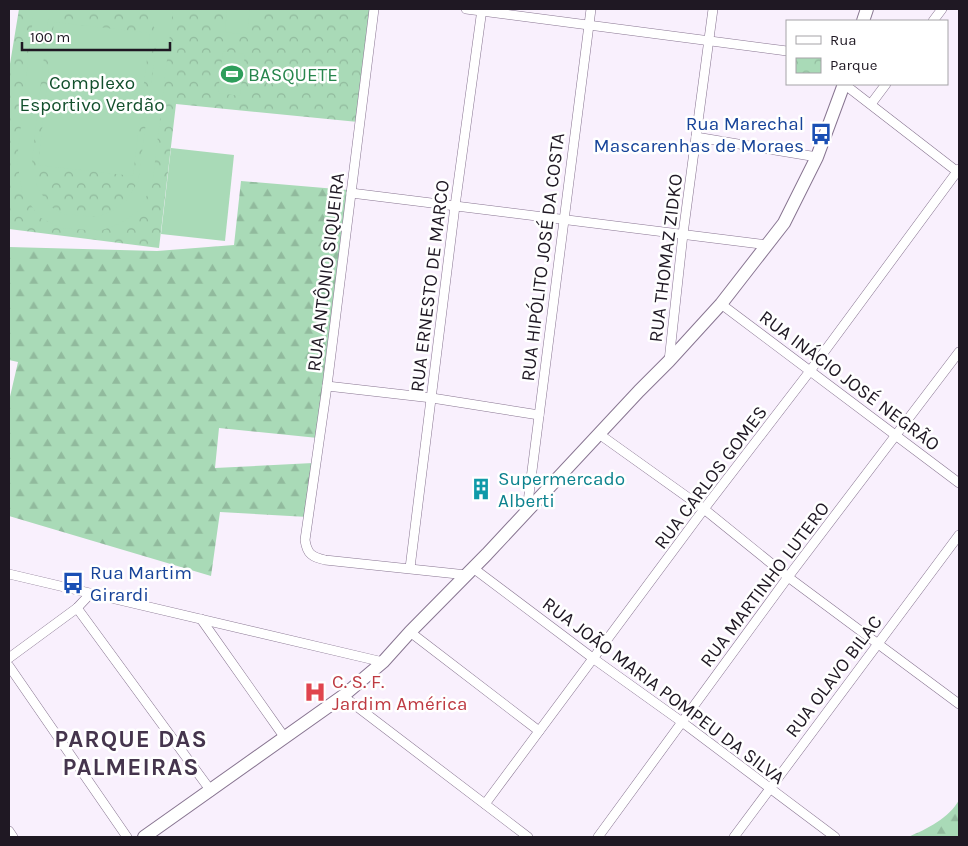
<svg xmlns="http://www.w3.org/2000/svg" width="968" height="846" viewBox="0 0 968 846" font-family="Karla,sans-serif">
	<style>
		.forest { fill: url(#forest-firs) }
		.park { fill: url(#park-crowns) }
		.garden { fill: #a9dab7 }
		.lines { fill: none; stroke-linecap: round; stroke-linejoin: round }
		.street-casing { stroke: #887591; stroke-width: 10 }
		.secondary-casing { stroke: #887591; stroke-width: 14 }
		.street { stroke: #fff; stroke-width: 9 }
		.secondary { stroke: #fff; stroke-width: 12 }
		.labels { text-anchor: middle; stroke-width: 5; stroke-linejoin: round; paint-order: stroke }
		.leisure-label { font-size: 19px; fill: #27864d; stroke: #fff; text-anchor: start }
		.park-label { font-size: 19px; fill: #124f2c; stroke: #fff }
		.transit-label { font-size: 19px; fill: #164399; stroke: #fff; text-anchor: end }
		.street-label { font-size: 19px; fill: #1f1823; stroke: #fff }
		.culture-label { font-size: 19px; fill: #0d838f; stroke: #fff; text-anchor: start }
		.health-label { font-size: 19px; fill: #be3a42; stroke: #fff; text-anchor: start }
		.district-label { font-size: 24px; font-weight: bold; letter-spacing: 1px; fill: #45354d; stroke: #fff }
	</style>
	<defs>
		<pattern id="forest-firs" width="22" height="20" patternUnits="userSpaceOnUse" patternTransform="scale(1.25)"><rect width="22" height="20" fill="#a9dab7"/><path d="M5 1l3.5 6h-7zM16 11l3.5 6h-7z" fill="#91ba9d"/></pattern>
		<pattern id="park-crowns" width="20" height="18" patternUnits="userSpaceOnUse" patternTransform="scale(1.25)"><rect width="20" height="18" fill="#a9dab7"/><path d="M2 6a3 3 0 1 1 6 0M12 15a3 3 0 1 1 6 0" fill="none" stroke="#91ba9d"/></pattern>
	</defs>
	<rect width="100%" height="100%" fill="#f9f0fd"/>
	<g class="forest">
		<polygon points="241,181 348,190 318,438 219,428 215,468 313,463 308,517 220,512 211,576 9,516 9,401 18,362 9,360 9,247 157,251 234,245"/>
		<path d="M959,800v37h-51c19,-8 41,-19 51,-37z"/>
	</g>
	<polygon class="park" points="19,9 372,9 358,122 176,104 159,248 9,229 9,70"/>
	<g class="garden">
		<polygon points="38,9 54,9 48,22 32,160 37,186 49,206 64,214 97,217 114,210 126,201 138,182 157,40 155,29 144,9 173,9 152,187 137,212 121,223 100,231 60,228 39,217 22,192 17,160 33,18"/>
		<polygon points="227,9 250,9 247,35 225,32"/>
		<polygon points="54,22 150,33 133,176 38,165"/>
		<polygon points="223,51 245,54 240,96 218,93"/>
		<polygon points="171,148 234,155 225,241 161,234"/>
	</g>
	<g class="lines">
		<g class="street-casing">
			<g id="street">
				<path d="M374,9l-47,377 -22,154c2,14 7,17 20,20l142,15"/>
				<polyline points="466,9 787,51"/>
				<polyline points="933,21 942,9"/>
				<polyline points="844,84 959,173"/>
				<polyline points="871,104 886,84"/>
				<polyline points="696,137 817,157"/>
				<polyline points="351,193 768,245"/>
				<polyline points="721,304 959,483"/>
				<polyline points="669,361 683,234 713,9"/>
				<polyline points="327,386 432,398 539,415"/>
				<polyline points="599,434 704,509 788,577 959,704"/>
				<polyline points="527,510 591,9"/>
				<polyline points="410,568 455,206 482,9"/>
				<polyline points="473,568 594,659 682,722 835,837"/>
				<polyline points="9,574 383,662"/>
				<polyline points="77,608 211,791"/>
				<polyline points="201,619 285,738"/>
				<polyline points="410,632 539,731"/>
				<polyline points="9,658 77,608 91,593"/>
				<polyline points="9,666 127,837"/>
				<polyline points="343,696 528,837"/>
				<polyline points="485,804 704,509 810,371 959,169"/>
				<polyline points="9,831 13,837"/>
				<polyline points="598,837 788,577 959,352"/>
				<polyline points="734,837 959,535"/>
			</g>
		</g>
		<g class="secondary-casing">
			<g id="secondary">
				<polyline points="863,21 867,9"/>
				<polyline points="144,837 343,696 383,662 410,632 487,554 639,391 669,361 721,304 784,223 817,157 844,84"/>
			</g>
		</g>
		<use href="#street" class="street"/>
		<use href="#secondary" class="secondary"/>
	</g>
	<defs>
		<g id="stadium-bare" transform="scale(1.725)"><path d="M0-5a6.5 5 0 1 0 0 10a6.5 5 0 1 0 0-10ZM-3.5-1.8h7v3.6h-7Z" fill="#2e9e5b" stroke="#fff" stroke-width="2.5" paint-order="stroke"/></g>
		<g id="bus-bare" transform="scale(1.725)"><path d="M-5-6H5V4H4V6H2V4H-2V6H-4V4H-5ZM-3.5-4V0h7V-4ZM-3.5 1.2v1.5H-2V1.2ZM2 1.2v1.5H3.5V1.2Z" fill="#1a4fb4" stroke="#fff" stroke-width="2.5" paint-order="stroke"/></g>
		<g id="building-bare" transform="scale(1.725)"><path d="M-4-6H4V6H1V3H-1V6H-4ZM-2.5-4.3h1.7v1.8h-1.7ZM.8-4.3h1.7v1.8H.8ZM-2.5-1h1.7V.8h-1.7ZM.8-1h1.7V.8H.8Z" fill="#0f9aa8" stroke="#fff" stroke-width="2.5" paint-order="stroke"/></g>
		<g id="hospital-bare" transform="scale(1.725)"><path d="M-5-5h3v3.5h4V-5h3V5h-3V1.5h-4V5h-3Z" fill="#e0444e" stroke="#fff" stroke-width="2.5" paint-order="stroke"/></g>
	</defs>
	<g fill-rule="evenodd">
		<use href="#stadium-bare" x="232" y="74"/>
		<use href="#bus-bare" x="821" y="134"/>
		<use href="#building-bare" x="481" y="489"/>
		<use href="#bus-bare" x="73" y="583"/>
		<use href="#hospital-bare" x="315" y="692"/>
	</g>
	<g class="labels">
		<g class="leisure-label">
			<text x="248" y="81">BASQUETE</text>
		</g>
		<g class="park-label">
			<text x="92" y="89">Complexo<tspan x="92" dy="22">Esportivo Verdão</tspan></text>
		</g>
		<g class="transit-label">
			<text x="804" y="130">Rua Marechal<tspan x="804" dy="22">Mascarenhas de Moraes</tspan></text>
			<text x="90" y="579" text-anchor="start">Rua Martim<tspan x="90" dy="22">Girardi</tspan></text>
		</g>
		<g class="street-label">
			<text transform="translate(542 257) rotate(-83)" y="7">RUA HIPÓLITO JOSÉ DA COSTA</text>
			<text transform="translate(665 258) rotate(-83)" y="7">RUA THOMAZ ZIDKO</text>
			<text transform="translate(325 272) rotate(-83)" y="7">RUA ANTÔNIO SIQUEIRA</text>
			<text transform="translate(429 286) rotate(-83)" y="7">RUA ERNESTO DE MARCO</text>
			<text transform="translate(850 380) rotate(37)" y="7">RUA INÁCIO JOSÉ NEGRÃO</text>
			<text transform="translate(710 477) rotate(-53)" y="7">RUA CARLOS GOMES</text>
			<text transform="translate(764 584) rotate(-53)" y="7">RUA MARTINHO LUTERO</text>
			<text transform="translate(833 676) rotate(-53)" y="7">RUA OLAVO BILAC</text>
			<text transform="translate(664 690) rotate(37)" y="7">RUA JOÃO MARIA POMPEU DA SILVA</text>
		</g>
		<g class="culture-label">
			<text x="498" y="485">Supermercado<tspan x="498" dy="22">Alberti</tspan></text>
		</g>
		<g class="health-label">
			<text x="332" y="688">C. S. F.<tspan x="332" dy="22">Jardim América</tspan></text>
		</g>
		<g class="district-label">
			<text x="131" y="747">PARQUE DAS<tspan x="131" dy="28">PALMEIRAS</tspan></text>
		</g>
	</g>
	<rect width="968" height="846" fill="none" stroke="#1f1823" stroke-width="20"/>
	<rect x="786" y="20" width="162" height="65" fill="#ffffff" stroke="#a5a3a7"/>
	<rect x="796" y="36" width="25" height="8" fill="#ffffff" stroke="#a5a3a7"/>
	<text x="830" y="45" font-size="15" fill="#1f1823">Rua</text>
	<rect x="796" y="58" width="25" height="15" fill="url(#park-crowns)" stroke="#a5a3a7"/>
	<text x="830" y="70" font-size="15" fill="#1f1823">Parque</text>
	<path d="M22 42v8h148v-8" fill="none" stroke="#1f1823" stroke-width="2.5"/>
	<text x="30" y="42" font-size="15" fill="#1f1823" stroke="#ffffff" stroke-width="4" paint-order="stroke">100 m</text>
</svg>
